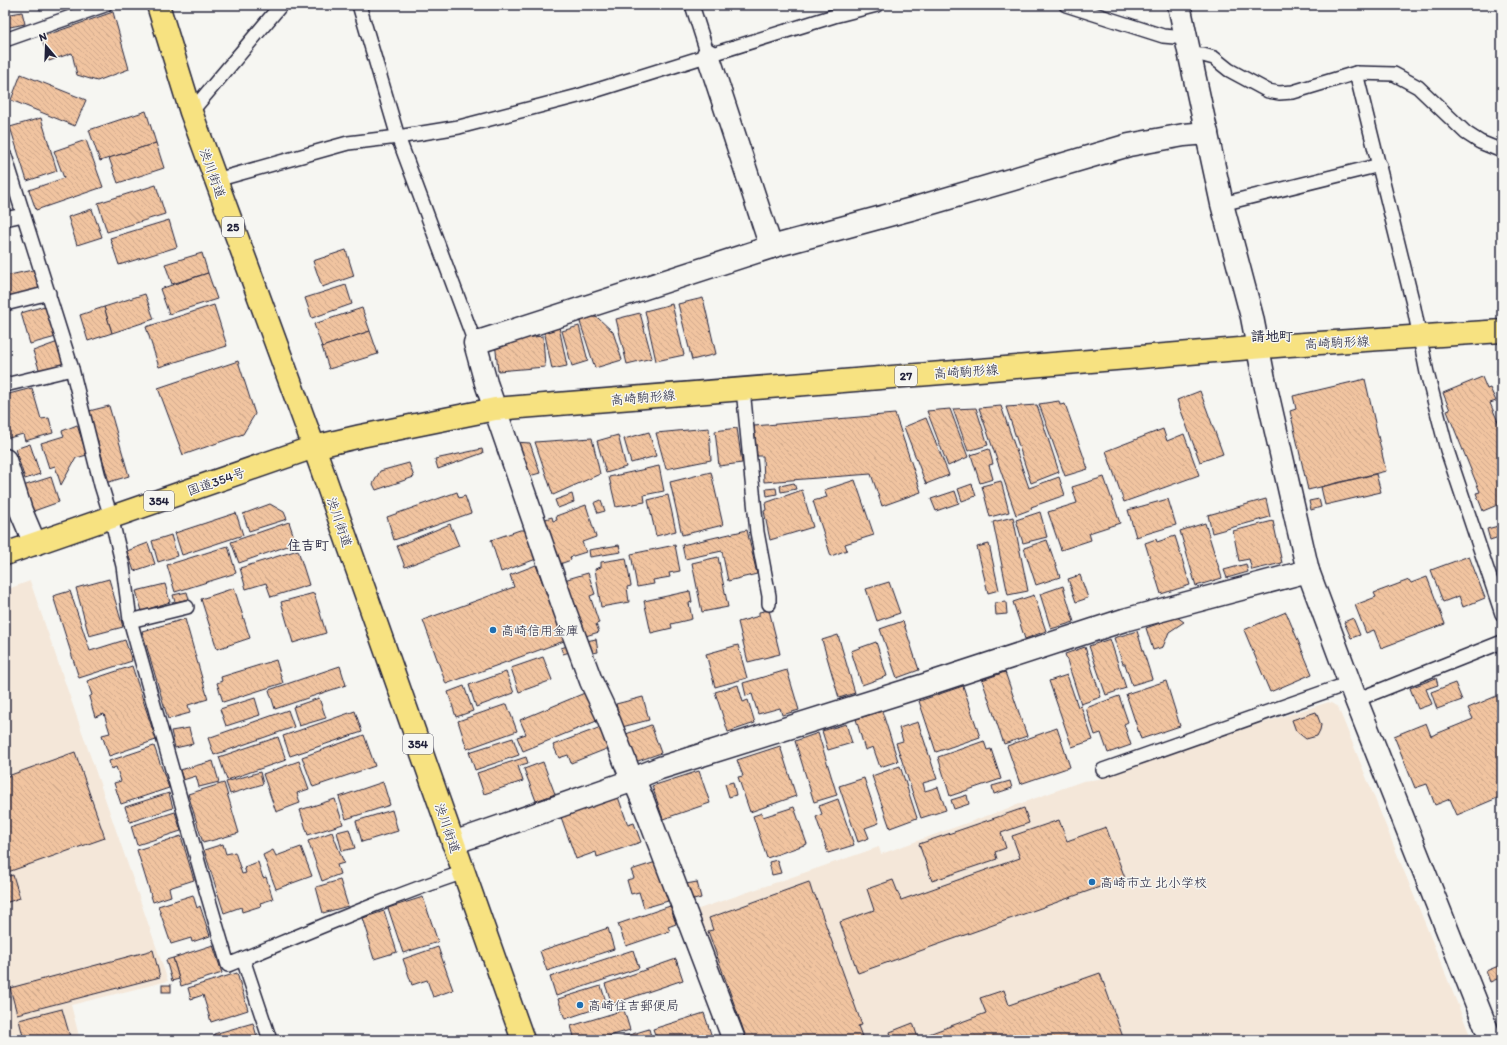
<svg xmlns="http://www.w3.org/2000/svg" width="1507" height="1045" viewBox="0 0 1507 1045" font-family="Itim,'Klee One',sans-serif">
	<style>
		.built { fill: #f4e7d9 }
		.building { fill: url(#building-back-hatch); stroke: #22223b }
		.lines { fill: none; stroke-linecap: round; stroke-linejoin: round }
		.lane-casing { stroke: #22223b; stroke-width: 16 }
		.street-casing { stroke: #22223b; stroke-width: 25 }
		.primary-casing { stroke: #22223b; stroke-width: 25 }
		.highway-casing { stroke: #22223b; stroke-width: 25 }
		.lane { stroke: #f6f6f2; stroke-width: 13 }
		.street { stroke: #f6f6f2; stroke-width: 22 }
		.primary { stroke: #f7e281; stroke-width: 22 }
		.highway { stroke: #f7e281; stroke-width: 22 }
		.poi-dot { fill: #1f6fb2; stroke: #f6f6f2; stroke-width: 1.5 }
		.labels { text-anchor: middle; stroke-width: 3; stroke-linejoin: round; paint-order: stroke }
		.shield { fill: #f6f6f2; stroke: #626272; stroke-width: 1 }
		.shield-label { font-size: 12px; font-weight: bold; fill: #22223b }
		.street-label { font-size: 13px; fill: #22223b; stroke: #f6f6f2 }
		.poi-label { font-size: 13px; fill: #22223b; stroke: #f6f6f2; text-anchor: start }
		.neighbourhood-label { font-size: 14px; font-weight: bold; fill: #22223b; stroke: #f6f6f2 }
	</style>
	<defs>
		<pattern id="building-back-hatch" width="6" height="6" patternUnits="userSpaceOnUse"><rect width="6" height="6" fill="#f1c4a0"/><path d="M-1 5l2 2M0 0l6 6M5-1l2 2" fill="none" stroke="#cea88b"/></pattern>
	</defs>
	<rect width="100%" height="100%" fill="#f6f6f2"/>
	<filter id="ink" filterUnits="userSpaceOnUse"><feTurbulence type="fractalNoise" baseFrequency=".025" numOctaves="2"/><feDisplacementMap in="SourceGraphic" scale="8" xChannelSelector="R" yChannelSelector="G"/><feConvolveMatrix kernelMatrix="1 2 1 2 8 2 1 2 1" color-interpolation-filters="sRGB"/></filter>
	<g filter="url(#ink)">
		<g class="built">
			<polygon points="30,581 168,981 71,1005 80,1040 5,1040 5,590"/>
			<polygon points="1329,702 1338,707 1472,1040 743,1040 693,911 879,847 881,854 1083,781 1099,779 1227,734"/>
		</g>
		<g class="building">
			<polygon points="38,5 56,5 40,10"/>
			<polygon points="22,12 25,24 5,28 5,15"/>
			<polygon points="113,12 129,69 97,81 77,75 72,53 49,61 41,37"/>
			<polygon points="21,74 86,100 75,126 11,100"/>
			<polygon points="146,111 156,143 100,161 89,130"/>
			<polygon points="41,118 57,171 27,181 10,127"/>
			<polygon points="86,140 103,187 36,210 29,190 64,178 54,151"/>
			<polygon points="156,143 164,168 118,183 109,158"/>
			<polygon points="156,185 165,214 107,232 98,203"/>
			<polygon points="92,209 102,237 77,245 68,217"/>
			<polygon points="169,220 177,247 119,265 110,238"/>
			<polygon points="346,250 354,276 322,287 313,261"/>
			<polygon points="202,253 208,273 172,284 165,264"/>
			<polygon points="37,269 42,291 7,299 5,287 5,276"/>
			<polygon points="208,273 217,299 169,314 160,289"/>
			<polygon points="346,285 352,304 312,318 305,298"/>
			<polygon points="145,294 154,319 112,333 104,307"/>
			<polygon points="703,298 716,354 692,360 678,304"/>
			<polygon points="672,304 684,355 656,361 645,311"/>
			<polygon points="48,305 56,337 30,344 21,313"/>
			<polygon points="214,305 227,346 159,367 146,327"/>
			<polygon points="104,307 112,333 88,341 80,315"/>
			<polygon points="362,308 370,331 322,347 314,324"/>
			<polygon points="640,313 652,358 627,364 616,319"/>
			<polygon points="591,316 598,318 613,332 622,360 595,368 579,319"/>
			<polygon points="579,326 588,361 572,366 562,331"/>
			<polygon points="559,327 567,366 552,369 544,330"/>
			<polygon points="370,331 378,354 329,369 322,347"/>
			<polygon points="543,336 545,367 498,371 495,341"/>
			<polygon points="58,342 65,363 40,372 33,351"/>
			<polygon points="238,361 255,414 243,434 183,455 158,388"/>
			<polygon points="1502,369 1502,382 1499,383 1497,370"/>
			<polygon points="1482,377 1487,389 1490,388 1496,401 1490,403 1502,431 1502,503 1483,511 1476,493 1480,492 1447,411 1450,410 1443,393"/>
			<polygon points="1365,379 1386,471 1308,490 1290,411 1296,409 1293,396"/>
			<polygon points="32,388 41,419 49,418 53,433 25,441 23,434 9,438 5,424 5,395"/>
			<polygon points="1200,391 1223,454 1200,462 1177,400"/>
			<polygon points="1059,401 1060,405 1065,404 1088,469 1065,476 1039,404"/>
			<polygon points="1037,405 1059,472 1031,483 1006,407"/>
			<polygon points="109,406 129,476 109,482 89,411"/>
			<polygon points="1001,406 1029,488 1059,477 1065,495 1031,507 1032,509 1016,515 979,408"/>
			<polygon points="976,408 988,445 968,451 953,409"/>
			<polygon points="950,409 968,457 948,466 927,411"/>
			<polygon points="895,414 921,492 882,506 871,474 764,482 763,456 757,456 754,426"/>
			<polygon points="926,418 949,475 926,484 904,427"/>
			<polygon points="77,425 87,455 76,458 61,485 55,466 49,468 41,443 64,436 62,431"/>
			<polygon points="709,428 711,460 666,469 656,433"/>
			<polygon points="737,428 742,463 719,466 715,431"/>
			<polygon points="1163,429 1167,441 1184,434 1199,475 1124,502 1106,451"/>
			<polygon points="649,432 656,456 631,463 624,439"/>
			<polygon points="618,435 626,467 606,473 597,441"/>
			<polygon points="592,438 600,474 553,495 535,442"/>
			<polygon points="515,442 530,443 540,473 526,477"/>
			<polygon points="30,444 40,474 25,479 15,449"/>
			<polygon points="482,449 483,453 438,469 435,459"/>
			<polygon points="989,449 993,464 989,465 993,479 980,483 971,455"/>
			<polygon points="409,463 414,477 376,490 373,484 380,471"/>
			<polygon points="659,466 664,491 644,495 645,502 616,507 609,477"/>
			<polygon points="711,472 723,525 682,535 670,482"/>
			<polygon points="1376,474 1381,492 1325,505 1321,487"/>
			<polygon points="51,477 59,502 31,512 23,486"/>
			<polygon points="1104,477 1120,523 1089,533 1091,540 1061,550 1048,512 1077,503 1072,487"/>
			<polygon points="855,480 874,535 845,544 847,550 831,556 813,501 827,497 824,490"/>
			<polygon points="1001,481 1009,512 990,517 982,486"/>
			<polygon points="794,483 796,489 781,492 780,486"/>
			<polygon points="972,484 976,496 962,501 958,489"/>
			<polygon points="776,488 777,494 767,496 766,489"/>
			<polygon points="802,490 813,527 770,540 764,511 766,510 765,503"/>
			<polygon points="955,491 959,503 936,511 931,499"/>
			<polygon points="457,492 459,498 465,496 471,513 394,540 387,517"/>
			<polygon points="572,494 574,502 558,508 555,500"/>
			<polygon points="668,495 676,531 656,536 648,500"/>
			<polygon points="1168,499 1176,525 1136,537 1128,510"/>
			<polygon points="1266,499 1270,517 1212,533 1208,515"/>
			<polygon points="1319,499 1321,507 1311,510 1309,501"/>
			<polygon points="601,500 605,511 598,513 594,503"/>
			<polygon points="270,504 284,512 287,519 249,531 243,514"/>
			<polygon points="586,505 596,537 582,542 586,552 570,557 571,560 557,565 542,520 552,517 553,521 557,520 556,516"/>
			<polygon points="1040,512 1047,537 1023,543 1016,520"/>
			<polygon points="236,513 243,535 182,555 175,533"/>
			<polygon points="1013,517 1028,591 1008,595 993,522"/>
			<polygon points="1273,521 1282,563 1252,570 1249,559 1239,561 1233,531"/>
			<polygon points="289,522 296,543 239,563 231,542"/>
			<polygon points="1205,523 1222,578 1196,586 1180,531"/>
			<polygon points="450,524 459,546 405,567 397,546"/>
			<polygon points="1502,525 1502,536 1490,540 1487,529"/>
			<polygon points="520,530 527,530 539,558 501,572 491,540"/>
			<polygon points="747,530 757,574 728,581 722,551 685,559 682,545"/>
			<polygon points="171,535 177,556 158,562 152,541"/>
			<polygon points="1175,536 1190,585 1161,594 1145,543 1156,539 1157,542"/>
			<polygon points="1047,540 1060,577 1036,585 1024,548"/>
			<polygon points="1502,541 1502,558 1498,542"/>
			<polygon points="148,543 155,564 134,571 127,551"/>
			<polygon points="989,544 999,590 988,593 977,547"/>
			<polygon points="619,545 621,552 590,557 589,550"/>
			<polygon points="675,545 680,571 669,573 670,577 653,580 654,584 637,587 631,554"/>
			<polygon points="228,546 236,573 175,592 167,565"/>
			<polygon points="298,550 309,585 271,597 266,583 246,589 240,568"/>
			<polygon points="1469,556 1485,598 1463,607 1459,596 1443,602 1431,570"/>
			<polygon points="718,557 728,607 702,612 692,563"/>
			<polygon points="626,558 631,586 627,587 629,602 601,607 595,569 601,567 601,562"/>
			<polygon points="1246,564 1248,572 1227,578 1224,570"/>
			<polygon points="536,565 564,641 446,684 423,620 514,587 510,575"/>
			<polygon points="588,573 595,594 590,596 599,623 596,624 599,632 582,637 564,580"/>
			<polygon points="1080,575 1088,598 1076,602 1068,579"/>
			<polygon points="1427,577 1445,624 1381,648 1374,630 1366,633 1355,605 1376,597 1374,593 1409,580 1411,583"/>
			<polygon points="109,579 123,627 89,636 76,588"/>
			<polygon points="889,582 900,613 877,621 866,589"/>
			<polygon points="165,584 170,602 142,611 136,591"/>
			<polygon points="1063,586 1074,622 1051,629 1040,594"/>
			<polygon points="234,588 250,638 217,649 201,599"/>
			<polygon points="70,591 90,651 125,640 132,661 79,678 53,596"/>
			<polygon points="690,591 692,602 689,603 692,619 671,624 672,628 651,633 644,601"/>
			<polygon points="187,592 189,599 175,602 173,595"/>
			<polygon points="314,593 326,633 293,643 281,602"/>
			<polygon points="1034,595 1046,631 1025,639 1013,602"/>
			<polygon points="1006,602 1007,614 996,615 995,603"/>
			<polygon points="769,610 780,654 748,662 738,622 759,616 759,612"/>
			<polygon points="1286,612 1312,674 1270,692 1244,630"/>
			<polygon points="1177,617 1184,622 1169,632 1163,647 1153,650 1146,628"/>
			<polygon points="1353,618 1360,635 1351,638 1344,622"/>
			<polygon points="185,619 208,699 188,705 190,713 168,719 142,631"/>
			<polygon points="903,621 919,670 897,678 880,629"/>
			<polygon points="1137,631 1152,679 1132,685 1125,664 1123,664 1114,638"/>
			<polygon points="838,635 855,693 839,698 822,640"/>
			<polygon points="596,639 598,652 588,654 586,641"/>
			<polygon points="1110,639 1126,688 1106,695 1089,646"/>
			<polygon points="876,642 887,676 862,685 851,651"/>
			<polygon points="570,645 573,651 563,654 561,648"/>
			<polygon points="738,645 747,678 715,687 706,654"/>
			<polygon points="1085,647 1101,697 1081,704 1065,654"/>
			<polygon points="543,657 552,680 519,692 511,668"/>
			<polygon points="276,660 283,683 223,702 217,683 222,681 221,677"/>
			<polygon points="132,666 156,740 109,756 102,735 110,733 104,714 95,717 89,697 92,695 87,681"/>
			<polygon points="340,666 346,685 275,709 269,690"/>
			<polygon points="787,670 799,710 782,715 780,708 758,714 752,694 746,696 743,683"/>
			<polygon points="506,672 514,693 476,707 469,685"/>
			<polygon points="1005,672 1027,736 1004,744 982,680"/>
			<polygon points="1067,675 1078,707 1081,706 1093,740 1072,747 1049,681"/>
			<polygon points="1436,678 1438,685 1426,689 1432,704 1418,709 1410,688"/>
			<polygon points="1166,681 1180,726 1141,739 1126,694"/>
			<polygon points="1455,683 1462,700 1437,709 1431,692"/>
			<polygon points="738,685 743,702 748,700 755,723 728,732 715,692"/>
			<polygon points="464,686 473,711 456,717 448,692"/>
			<polygon points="963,686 980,737 936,752 919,701"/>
			<polygon points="587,692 599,720 523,751 517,737 526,734 520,720"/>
			<polygon points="1499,695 1502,702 1502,776 1499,777 1502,784 1502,796 1457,815 1450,799 1435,805 1427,784 1415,788 1394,736 1426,723 1431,736 1473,719 1468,708"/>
			<polygon points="1119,696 1128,722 1124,724 1131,745 1108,753 1101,733 1095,735 1086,708"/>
			<polygon points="643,697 649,720 622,727 616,704"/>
			<polygon points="255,698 260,715 226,726 220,709"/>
			<polygon points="319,698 326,718 299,726 293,707"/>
			<polygon points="507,704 517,731 467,749 458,721"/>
			<polygon points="288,710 294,727 214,755 208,738"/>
			<polygon points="355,711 362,732 290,756 283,736"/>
			<polygon points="882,711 898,761 880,767 873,747 865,750 856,719"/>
			<polygon points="1316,712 1321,725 1320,730 1317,736 1306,739 1296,731 1292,720"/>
			<polygon points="918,722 937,779 923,783 925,791 938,787 946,810 921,818 896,743 903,741 899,728"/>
			<polygon points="846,724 852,743 828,750 822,731"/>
			<polygon points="651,725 661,753 635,762 626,734"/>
			<polygon points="601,727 609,748 571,763 568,755 559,758 553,745"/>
			<polygon points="189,728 193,744 175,748 171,731"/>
			<polygon points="1057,728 1070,767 1020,784 1007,746"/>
			<polygon points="818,733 837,795 814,802 795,741"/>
			<polygon points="364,735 375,766 313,787 302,757"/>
			<polygon points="278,737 286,760 227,780 219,757"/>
			<polygon points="513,738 519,755 475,770 469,752"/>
			<polygon points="984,741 987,750 991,749 1001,779 950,796 938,757"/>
			<polygon points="154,746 169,788 121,804 114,783 121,781 116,767 111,769 109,761"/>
			<polygon points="780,746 796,796 750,812 738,777 743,776 737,760"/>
			<polygon points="75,752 105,838 5,873 5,777"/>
			<polygon points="526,757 528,763 518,766 523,781 484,794 477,773"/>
			<polygon points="213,761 219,782 199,787 196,776 183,780 180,770"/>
			<polygon points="299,761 309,789 297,793 300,803 276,812 263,774"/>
			<polygon points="543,762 555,794 536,801 524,769"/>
			<polygon points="900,766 917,818 890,828 872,776"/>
			<polygon points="699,771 710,803 663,819 652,786"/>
			<polygon points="260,772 263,784 230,794 226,782"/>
			<polygon points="864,778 879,823 865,828 869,838 858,842 839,786"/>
			<polygon points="1010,781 1012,788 994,794 992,786"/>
			<polygon points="383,782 390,805 346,819 339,797"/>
			<polygon points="733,782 736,795 729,797 725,784"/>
			<polygon points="224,783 239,833 203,843 188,794"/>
			<polygon points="169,793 173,808 130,822 125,807"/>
			<polygon points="967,795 969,804 954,809 951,800"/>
			<polygon points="618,797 628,825 634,823 641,842 597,857 596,852 576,859 561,817"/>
			<polygon points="335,799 343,824 308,835 300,810"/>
			<polygon points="838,799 854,845 828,853 816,817 822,814 819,806"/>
			<polygon points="794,807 807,844 767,858 753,816 762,813 763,817"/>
			<polygon points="1024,808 1029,823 1001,833 1006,848 995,852 997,859 932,881 919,844"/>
			<polygon points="392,810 398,831 362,842 356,821"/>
			<polygon points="175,812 181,831 137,845 131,826"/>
			<polygon points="1059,820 1067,841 1106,827 1125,878 858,973 840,922 874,910 867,889 893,880 901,900 1020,858 1012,836"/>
			<polygon points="349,829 355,848 342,851 337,832"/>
			<polygon points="332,832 344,863 337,865 340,874 322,881 308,841"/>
			<polygon points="181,836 194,880 169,888 171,896 153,902 137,850"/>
			<polygon points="223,844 226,854 235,852 242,874 246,873 244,867 258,862 263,878 266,877 273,899 260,903 261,906 242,912 241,907 224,913 204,850"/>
			<polygon points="301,847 312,876 276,889 263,855 273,850 276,856"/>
			<polygon points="777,860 781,873 772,875 769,862"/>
			<polygon points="656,862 668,901 644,908 639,892 631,894 627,880 634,878 631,870"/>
			<polygon points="13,875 20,898 5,903 5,877"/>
			<polygon points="340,880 348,906 323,913 316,887"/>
			<polygon points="697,882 701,898 690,901 686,884"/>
			<polygon points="809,882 813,895 815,895 862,1025 858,1026 863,1039 747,1040 708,931 713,930 709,918"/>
			<polygon points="193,895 197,908 200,906 210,936 192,942 191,938 171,944 158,906"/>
			<polygon points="423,897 438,942 403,953 388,908"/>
			<polygon points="670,906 676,924 668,927 670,931 626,946 618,924"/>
			<polygon points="384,911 397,952 374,959 367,937 369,937 363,918"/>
			<polygon points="608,928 614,949 547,971 540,951"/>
			<polygon points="213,945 222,973 181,986 173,958"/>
			<polygon points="438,947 453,990 433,997 427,980 412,985 403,959"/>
			<polygon points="153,950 160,977 17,1014 10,988"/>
			<polygon points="633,950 639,968 556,996 550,977"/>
			<polygon points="173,958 179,979 172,981 166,960"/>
			<polygon points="676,959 683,980 612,1004 605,984"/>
			<polygon points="1501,965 1502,977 1490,982 1486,971"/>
			<polygon points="237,973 248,1010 211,1022 203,995 191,999 188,988"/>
			<polygon points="1100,973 1124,1040 892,1040 890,1032 913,1023 918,1038 986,1013 980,998 1004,990 1009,1005"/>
			<rect x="162" y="985" width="9" height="7"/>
			<polygon points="601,986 607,1005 565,1019 558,999"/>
			<polygon points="62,1009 71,1040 24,1040 19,1020"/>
			<polygon points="624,1010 630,1030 596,1040 575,1040 571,1026"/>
			<polygon points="704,1013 713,1040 657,1040 653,1029"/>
			<polygon points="253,1023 258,1040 216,1040 214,1034"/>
			<polygon points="649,1029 652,1040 613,1040"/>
		</g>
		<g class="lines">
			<g class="lane-casing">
				<g id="lane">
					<polyline points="359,5 398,137 475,343"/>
					<polyline points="692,5 708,55"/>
					<polyline points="1066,5 1163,36 1186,38"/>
					<polyline points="5,40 105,5"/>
					<polyline points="1190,55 1203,55 1214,58 1229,70 1268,91 1279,93 1293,92 1356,73 1394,74 1418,87 1466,133 1480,142 1502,151"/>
					<polyline points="1356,73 1414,308 1427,373 1447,450 1502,614"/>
					<polyline points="191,112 281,5"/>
					<path d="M5,156l67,213 29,116 10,32 12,49 7,54 76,270 22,75c78,-32 156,-66 236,-93"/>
					<polyline points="216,180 348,143 398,137 459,127 578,96 834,16 877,5"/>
					<polyline points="1222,204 1380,165"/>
					<polyline points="5,219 23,215"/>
					<polyline points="5,304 49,293"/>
					<polyline points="5,385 72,369"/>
					<polyline points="743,389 757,532 769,596 769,604"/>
					<polyline points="130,621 187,607"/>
					<polyline points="1356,700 1502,642"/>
					<polyline points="1103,770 1350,683"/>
					<polyline points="243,959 270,1040"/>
				</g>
			</g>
			<g class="street-casing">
				<g id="street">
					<polyline points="1179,5 1222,204 1252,317 1264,379 1308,571 1356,700 1491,1040"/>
					<polyline points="708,55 771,247"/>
					<polyline points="5,460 21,511 35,544"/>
					<polyline points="453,843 634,780 645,774 660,768 925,685 1124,620 1308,571"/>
					<polyline points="734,1040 643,801 634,780 629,772 606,713 591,681 565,611 486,383 475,343 771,247 915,208 1129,145 1184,135 1207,133"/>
				</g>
			</g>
			<g class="primary-casing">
				<polyline id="primary" points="158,5 191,112 314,447 361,436 495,409 1289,345 1502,331"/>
			</g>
			<g class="highway-casing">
				<polyline id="highway" points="5,554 314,447 523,1040"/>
			</g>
			<use href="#lane" class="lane"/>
			<use href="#street" class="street"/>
			<use href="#primary" class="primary"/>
			<use href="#highway" class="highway"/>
		</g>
	</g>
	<g class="poi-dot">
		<circle cx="493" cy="630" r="4"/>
		<circle cx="1092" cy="882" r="4"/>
		<circle cx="580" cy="1005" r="4"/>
	</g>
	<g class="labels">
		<g class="shield">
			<rect x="222" y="217" width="22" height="20" rx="3"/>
			<rect x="895" y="366" width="22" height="20" rx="3"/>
			<rect x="144" y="491" width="30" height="20" rx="3"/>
			<rect x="403" y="734" width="30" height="20" rx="3"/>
		</g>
		<g class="shield-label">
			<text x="233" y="231">25</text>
			<text x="906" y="380">27</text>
			<text x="159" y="505">354</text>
			<text x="418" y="748">354</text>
		</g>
		<g class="street-label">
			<text transform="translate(213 173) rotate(70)" y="5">渋川街道</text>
			<text transform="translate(1337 342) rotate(-3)" y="5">高崎駒形線</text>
			<text transform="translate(966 371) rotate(-4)" y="5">高崎駒形線</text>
			<text transform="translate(643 397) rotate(-5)" y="5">高崎駒形線</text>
			<text transform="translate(216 481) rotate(-19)" y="5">国道354号</text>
			<text transform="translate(340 522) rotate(71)" y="5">渋川街道</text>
			<text transform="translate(448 828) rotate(71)" y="5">渋川街道</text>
		</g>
		<g class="poi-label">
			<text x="501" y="635">高崎信用金庫</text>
			<text x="1100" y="887">高崎市立 北小学校</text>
			<text x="588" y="1010">高崎住吉郵便局</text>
		</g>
		<g class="neighbourhood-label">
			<text x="1272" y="341">請地町</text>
			<text x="308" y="550">住吉町</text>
		</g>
	</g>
	<rect width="1507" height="1045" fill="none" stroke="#f6f6f2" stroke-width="20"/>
	<rect x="10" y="10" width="1487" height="1025" fill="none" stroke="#22223b" stroke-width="1.5" filter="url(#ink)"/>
	<g transform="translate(46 46) rotate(341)" stroke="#f6f6f2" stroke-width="3" paint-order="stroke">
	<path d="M0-3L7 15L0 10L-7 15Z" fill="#22223b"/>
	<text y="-6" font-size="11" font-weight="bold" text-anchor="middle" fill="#22223b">N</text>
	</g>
</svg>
